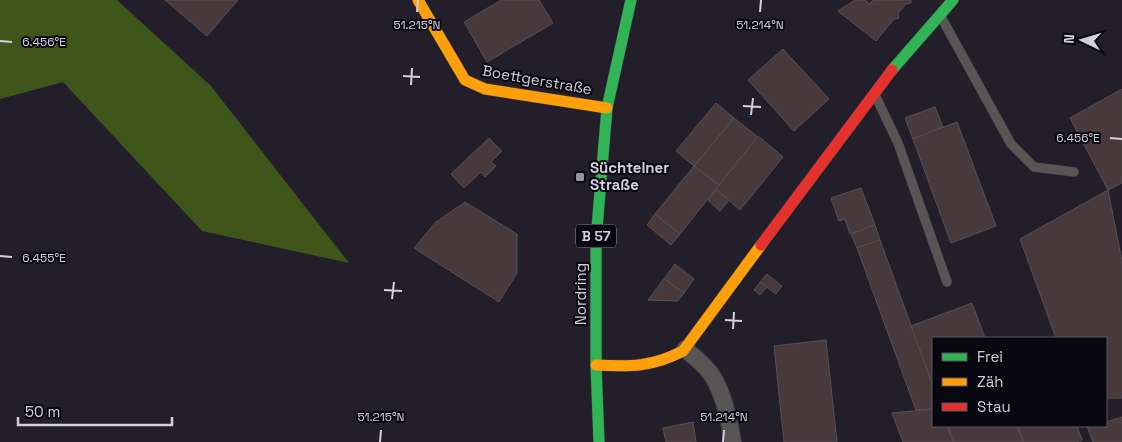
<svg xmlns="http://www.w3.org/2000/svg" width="1122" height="442" viewBox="0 0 1122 442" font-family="'Space Grotesk',sans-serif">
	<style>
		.forest { fill: #40551a }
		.building { fill: #47393c; stroke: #585054 }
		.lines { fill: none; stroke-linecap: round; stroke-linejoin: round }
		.lane-casing { stroke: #3f3c46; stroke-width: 10 }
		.street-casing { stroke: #3f3c46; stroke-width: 18 }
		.fast-casing { stroke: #3f3c46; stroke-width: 12 }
		.slow-casing { stroke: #3f3c46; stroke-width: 12 }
		.jam-casing { stroke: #3f3c46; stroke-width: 12 }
		.lane { stroke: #585654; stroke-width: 9 }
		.street { stroke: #585654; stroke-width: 16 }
		.fast { stroke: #30b455; stroke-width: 11 }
		.slow { stroke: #ff9f0a; stroke-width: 11 }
		.jam { stroke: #e5322d; stroke-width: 11 }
		.ticks { fill: none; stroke: #d3cfde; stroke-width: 2 }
		.poi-dot { fill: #95919f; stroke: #09070f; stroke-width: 2 }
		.labels { text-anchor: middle; stroke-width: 4; stroke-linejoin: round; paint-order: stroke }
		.shield { fill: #09070f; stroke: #9693a0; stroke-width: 1 }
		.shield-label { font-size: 14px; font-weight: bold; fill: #d3cfde }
		.street-label { font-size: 15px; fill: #d3cfde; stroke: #09070f }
		.poi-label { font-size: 15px; font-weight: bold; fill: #d3cfde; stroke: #09070f; text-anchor: start }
		.ticks-label { font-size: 12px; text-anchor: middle; fill: #d3cfde; stroke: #09070f; stroke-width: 4; stroke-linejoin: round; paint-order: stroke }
	</style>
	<rect width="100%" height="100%" fill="#221f2a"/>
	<polygon class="forest" points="0,0 117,0 211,86 349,263 202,231 63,82 0,99"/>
	<g class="building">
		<polygon points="165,0 238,0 207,36"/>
		<polygon points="501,0 539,0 553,23 487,62 464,22"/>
		<polygon points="855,0 865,0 870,4 873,0 911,0 911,3 906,4 898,13 899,18 894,19 876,41 838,11"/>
		<polygon points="783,49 829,99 794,131 748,80"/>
		<polygon points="1122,89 1122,183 1108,190 1070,118"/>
		<polygon points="716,103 734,118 694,166 676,151"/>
		<polygon points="935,107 943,127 913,139 905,118"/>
		<polygon points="734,118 758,137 719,185 694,166"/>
		<polygon points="957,122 996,226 951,243 913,139"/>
		<polygon points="758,136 783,157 740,210 716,189"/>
		<polygon points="489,138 502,151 491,162 496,166 485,177 481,172 464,188 451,174"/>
		<polygon points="694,166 719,185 680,234 655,214"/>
		<polygon points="861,188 875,225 850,234 845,219 839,221 831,198"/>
		<polygon points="716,190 729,200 720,211 708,200"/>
		<polygon points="1108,190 1122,261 1122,398 1106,398 1106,338 1056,338 1020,239"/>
		<polygon points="465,202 517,234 517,273 499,302 414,248 436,222"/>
		<polygon points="655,214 680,234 671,245 647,225"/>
		<polygon points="875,225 880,240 857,248 851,234"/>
		<polygon points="880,240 933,386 933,409 916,410 857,248"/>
		<polygon points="675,264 694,279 684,293 664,279"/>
		<polygon points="767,274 782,286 776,294 760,282"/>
		<polygon points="664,279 684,293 678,301 648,300"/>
		<polygon points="760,282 767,287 760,295 754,290"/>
		<polygon points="972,303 985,338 933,338 933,386 911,326"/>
		<polygon points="826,340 837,442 784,442 774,346"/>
		<polygon points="933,409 933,426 947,426 953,442 903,442 892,413"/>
		<polygon points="1122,417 1122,442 1093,442 1087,426 1106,426 1106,422"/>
		<polygon points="693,422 696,442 666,442 663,428"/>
		<polygon points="948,426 1017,426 1023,442 954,442"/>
		<polygon points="1018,426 1077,426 1082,440 1077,442 1024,442"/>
	</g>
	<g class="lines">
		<g class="lane-casing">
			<g id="lane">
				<polyline points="940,15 1011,144 1034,167 1074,172"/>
				<polyline points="875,95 898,143 947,282"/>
			</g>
		</g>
		<g class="street-casing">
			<path id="street" d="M685,349c7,6 15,12 21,19 16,16 23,52 27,74"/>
		</g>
		<g class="fast-casing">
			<g id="fast">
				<polyline points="892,70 953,0"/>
				<polyline points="599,442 596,365 596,240 607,108 631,0"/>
			</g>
		</g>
		<g class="slow-casing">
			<g id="slow">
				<polyline points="418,0 465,80 485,89 607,108"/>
				<path d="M596,365c34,2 56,2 87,-14l78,-106"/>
			</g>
		</g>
		<g class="jam-casing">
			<polyline id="jam" points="761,245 892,70"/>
		</g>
		<use href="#lane" class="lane"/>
		<use href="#street" class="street"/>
		<use href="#fast" class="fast"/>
		<use href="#slow" class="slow"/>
		<use href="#jam" class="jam"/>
	</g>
	<path class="ticks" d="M417,12l1,-12M760,12l1,-12M0,41l12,1M403,76l17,1M411,85l1,-17M743,106l18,1M751,115l2,-17M1110,138l12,1M0,256l12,1M384,290l18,1M392,299l2,-17M725,320l17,1M733,329l1,-17M380,442l1,-12M723,442l1,-12"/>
	<rect class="poi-dot" x="575" y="172" width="10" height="10" rx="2.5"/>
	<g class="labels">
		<rect class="shield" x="576" y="224.5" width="40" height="23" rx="4"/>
		<g class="shield-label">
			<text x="596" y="241">B 57</text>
		</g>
		<g class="street-label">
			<text transform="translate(537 80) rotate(10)" y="5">Boettgerstraße</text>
			<text transform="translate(581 294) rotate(-90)" y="5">Nordring</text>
		</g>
		<g class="poi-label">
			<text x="590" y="173">Süchtelner<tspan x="590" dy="17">Straße</tspan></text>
		</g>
	</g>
	<g class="ticks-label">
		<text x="417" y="29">51.215°N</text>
		<text x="760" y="29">51.214°N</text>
		<text x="44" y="46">6.456°E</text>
		<text x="1078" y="142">6.456°E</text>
		<text x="44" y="262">6.455°E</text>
		<text x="381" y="421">51.215°N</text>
		<text x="724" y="421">51.214°N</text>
	</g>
	<rect x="932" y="337" width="175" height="90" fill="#09070f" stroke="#5a5762"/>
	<rect x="942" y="353" width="25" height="8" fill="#30b455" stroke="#5a5762"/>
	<text x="977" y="362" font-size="15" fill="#d3cfde">Frei</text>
	<rect x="942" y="378" width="25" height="8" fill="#ff9f0a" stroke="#5a5762"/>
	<text x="977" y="387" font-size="15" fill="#d3cfde">Zäh</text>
	<rect x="942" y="403" width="25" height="8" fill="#e5322d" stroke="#5a5762"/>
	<text x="977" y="412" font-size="15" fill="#d3cfde">Stau</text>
	<g transform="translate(1082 40) rotate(275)" stroke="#09070f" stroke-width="4" paint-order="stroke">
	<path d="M0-4L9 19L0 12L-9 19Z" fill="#d3cfde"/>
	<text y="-8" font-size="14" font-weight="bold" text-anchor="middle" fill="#d3cfde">N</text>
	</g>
	<path d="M18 417v8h154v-8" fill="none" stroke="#d3cfde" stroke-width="2.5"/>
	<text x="25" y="417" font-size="15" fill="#d3cfde" stroke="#09070f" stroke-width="4" paint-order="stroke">50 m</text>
</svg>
